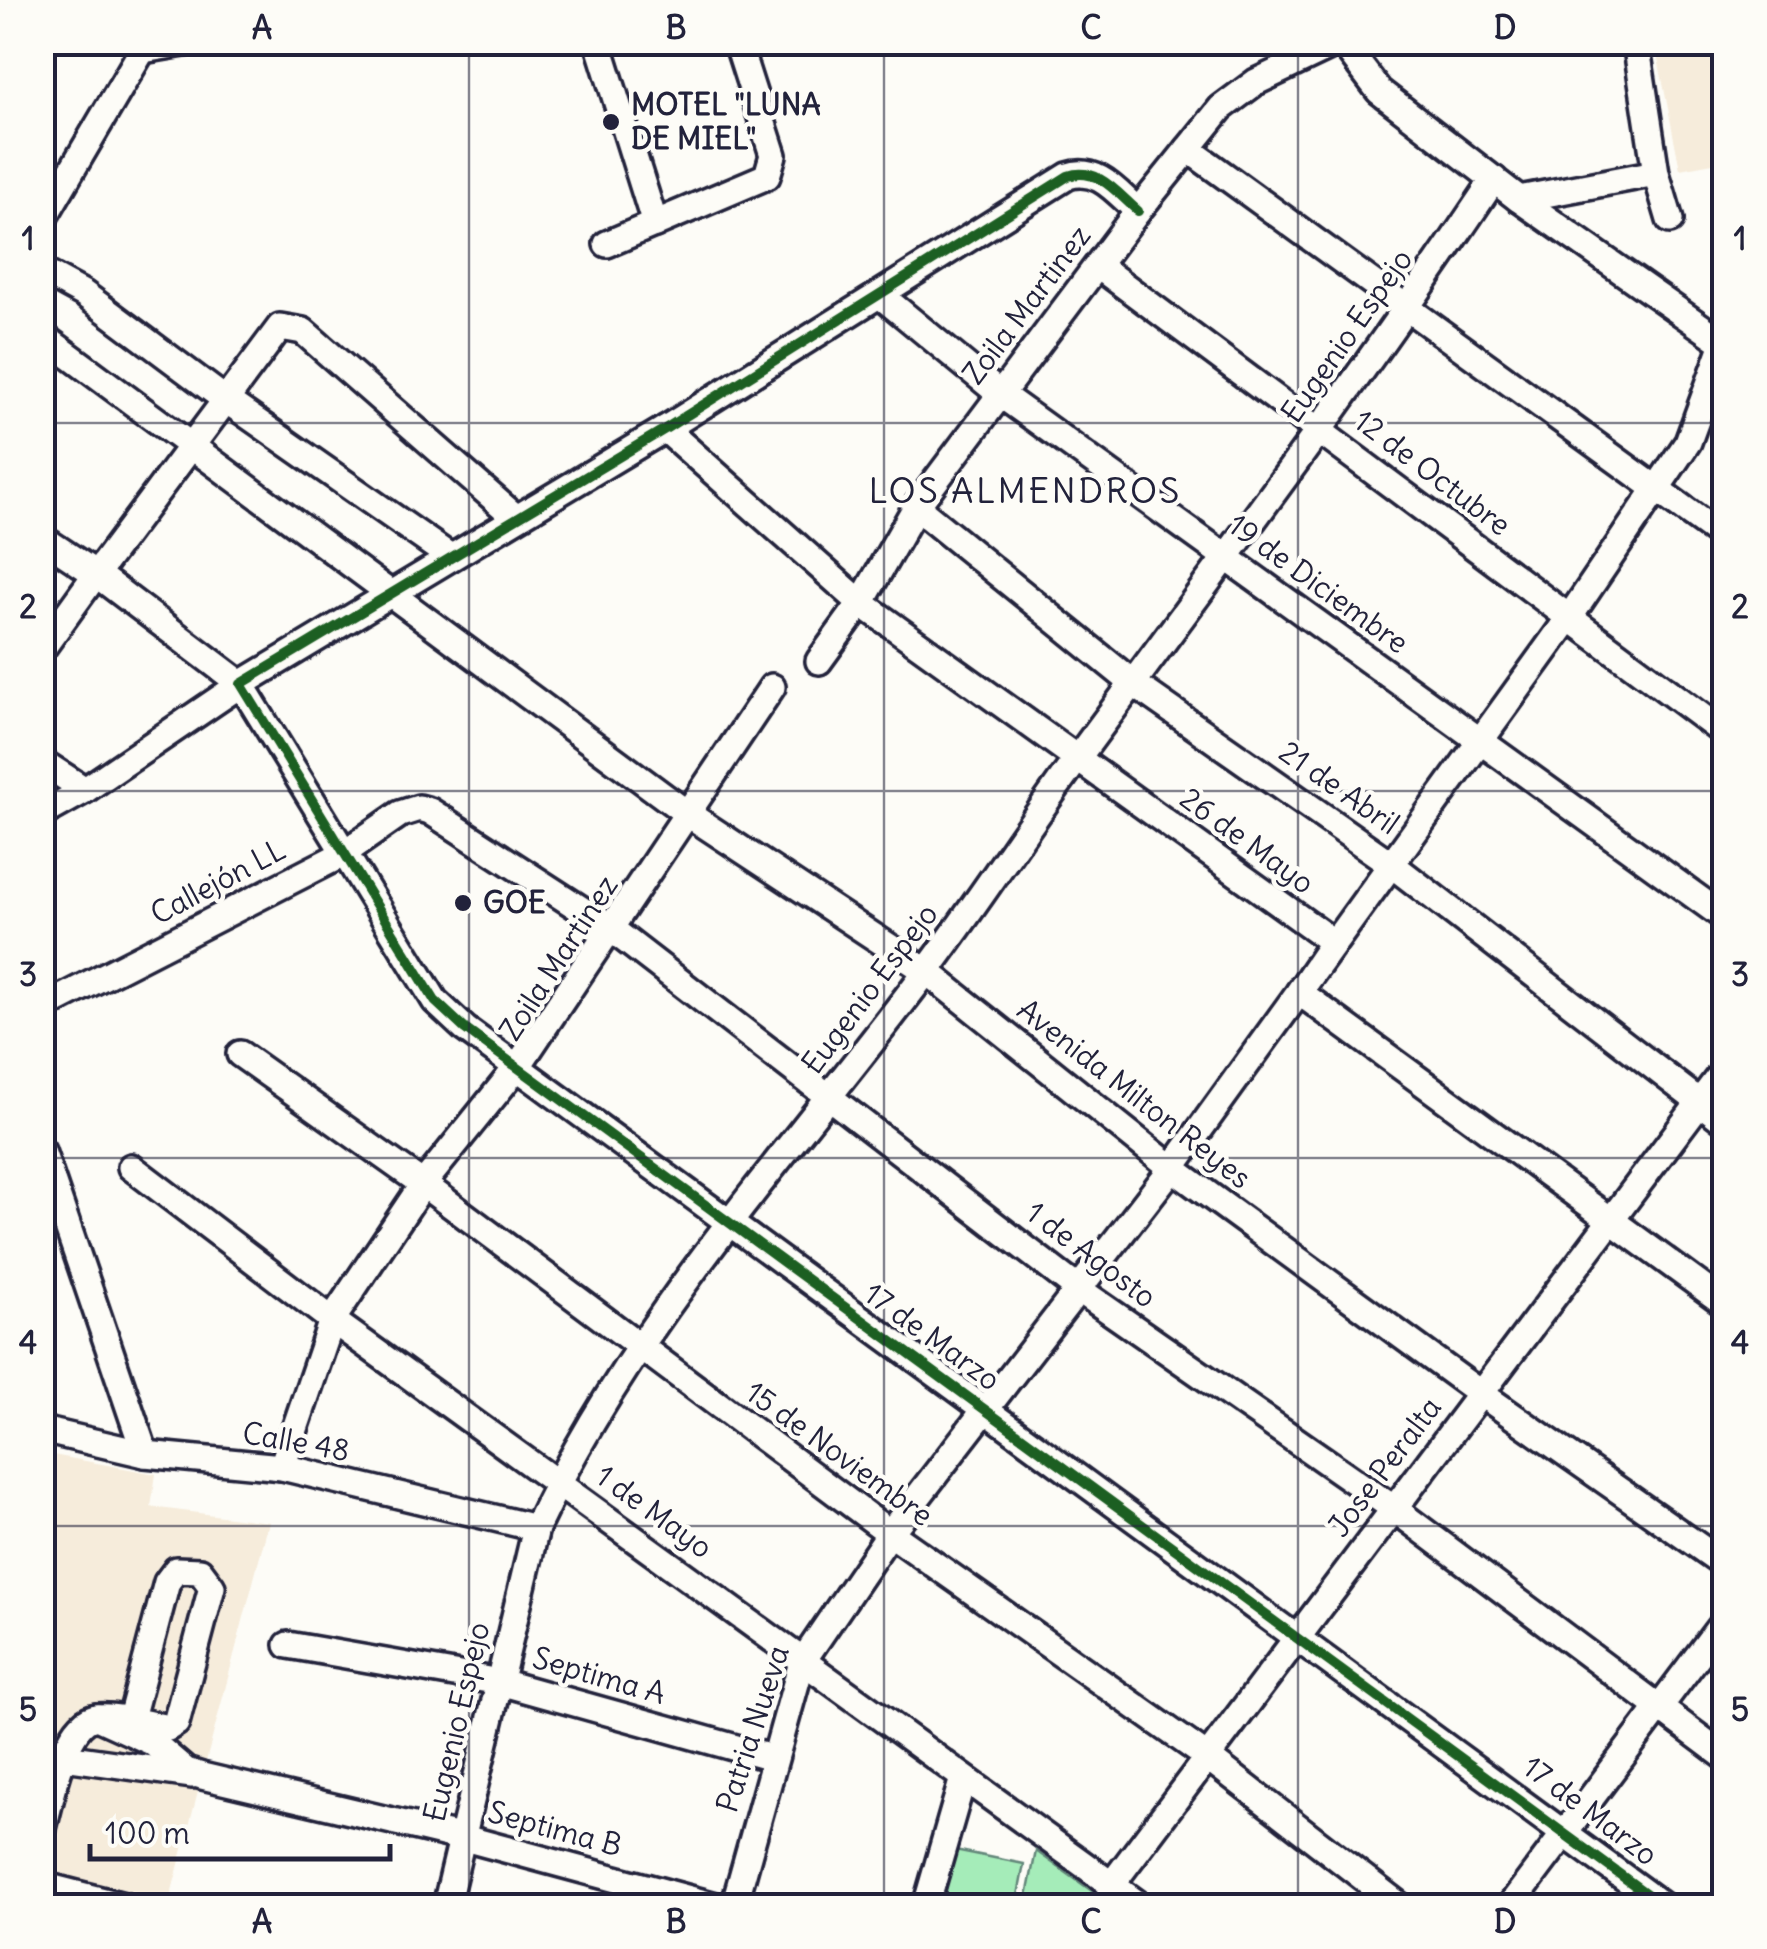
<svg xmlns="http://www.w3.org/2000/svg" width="1767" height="1949" viewBox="0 0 1767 1949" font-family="Delius,sans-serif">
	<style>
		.built { fill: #f6ecdb }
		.green { fill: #a5ecb9; stroke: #64877a; stroke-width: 2.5 }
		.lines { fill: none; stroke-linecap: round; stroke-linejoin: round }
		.minor-casing { stroke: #22223b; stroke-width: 32 }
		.minor { stroke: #fdfcf7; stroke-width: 25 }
		.cycleway-casing { stroke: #fdfcf7; stroke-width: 16 }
		.cycleway { stroke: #1b5e20; stroke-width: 10 }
		.grid { fill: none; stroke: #22223b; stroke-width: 2.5; stroke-opacity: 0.55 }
		.poi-dot { fill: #22223b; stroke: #fdfcf7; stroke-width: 4 }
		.labels { text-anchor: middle; stroke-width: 9; stroke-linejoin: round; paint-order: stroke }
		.poi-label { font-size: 30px; font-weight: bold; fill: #22223b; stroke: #fdfcf7; text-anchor: start }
		.street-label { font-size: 30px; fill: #22223b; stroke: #fdfcf7 }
		.quarter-label { font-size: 35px; letter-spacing: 2.5px; fill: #22223b; stroke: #fdfcf7 }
		.neatline { fill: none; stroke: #22223b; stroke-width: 4 }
		.grid-label { font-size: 32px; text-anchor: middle; font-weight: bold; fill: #22223b }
	</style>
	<rect width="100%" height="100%" fill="#fdfcf7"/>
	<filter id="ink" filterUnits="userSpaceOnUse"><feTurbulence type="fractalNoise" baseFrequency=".01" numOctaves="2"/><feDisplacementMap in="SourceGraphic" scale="20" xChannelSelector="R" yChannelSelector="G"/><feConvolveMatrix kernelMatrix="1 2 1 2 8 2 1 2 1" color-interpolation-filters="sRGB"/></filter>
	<g filter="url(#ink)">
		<g class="built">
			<polygon points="1655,43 1724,43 1724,161 1680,169"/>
			<polygon points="42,1453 156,1474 151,1507 269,1522 168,1906 43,1906"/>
		</g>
		<g class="green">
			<polygon points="955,1850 1024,1864 1016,1906 942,1906"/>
			<polygon points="1036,1851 1099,1896 1096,1906 1025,1906"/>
		</g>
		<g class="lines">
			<g class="minor-casing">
				<g id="minor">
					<polyline points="598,42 655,224"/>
					<polyline points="1342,42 1379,91 1519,199 1724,343"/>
					<polyline points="1636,42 1656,173 1670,220"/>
					<polyline points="143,50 190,42"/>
					<polyline points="1188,149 1724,538"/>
					<polyline points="1519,199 1656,173"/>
					<path d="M1138,211c-21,-18 -40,-45 -70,-35l-403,253 -424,255 194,317 30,28 1198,877"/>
					<polyline points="42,221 147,42"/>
					<polyline points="607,244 767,176 773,155 737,42"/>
					<polyline points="1098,266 1724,733"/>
					<polyline points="42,271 84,294 223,398 449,556"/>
					<polyline points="880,295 1000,394 1724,917"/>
					<polyline points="47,339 685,812 926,971 1172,1168 1480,1393 1724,1564"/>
					<polyline points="665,429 861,603 1333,942 1299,992 1724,1303"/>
					<polyline points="916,507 1134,684 1391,864 1724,1121"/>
					<polyline points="42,538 96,574 280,327 303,331 514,516"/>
					<polyline points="42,649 96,574 241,684 85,790"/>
					<polyline points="819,661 861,603 916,507 1138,211 1221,108 1256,82 1340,42"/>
					<polyline points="42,762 85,790 42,814"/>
					<polyline points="42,1008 341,855 400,814 419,808 430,811 610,928 1078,1289 1393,1508 1724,1756"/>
					<polyline points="240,1054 423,1184 890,1533 1210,1759 1400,1906"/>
					<polyline points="42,1151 145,1454"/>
					<polyline points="131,1167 332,1320 1141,1906"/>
					<polyline points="42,1430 145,1454 282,1467 536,1528"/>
					<polyline points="282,1467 332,1320 423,1184 518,1066 772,687"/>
					<polyline points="288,1645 500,1682 772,1758"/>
					<polyline points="97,1717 152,1742 186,1771 202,1776 464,1838 716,1906"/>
					<polyline points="64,1757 192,1775"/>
					<path d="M42,1832c8,-27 22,-112 55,-115 22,-2 49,7 71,11l8,-5 36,-136 -12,-16 -24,-1 -9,12 -37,140"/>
					<polyline points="42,1885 124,1906"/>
					<path d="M446,1906l90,-378c95,-203 252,-374 386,-551 54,-71 102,-146 154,-217 142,-193 286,-382 418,-581"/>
					<polyline points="734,1906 802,1662 890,1533 1172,1168 1569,618 1688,442 1724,343"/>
					<polyline points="926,1906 963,1778"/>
					<polyline points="1106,1906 1112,1884 1724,1070"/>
					<polyline points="1510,1906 1724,1621"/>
				</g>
			</g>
			<use href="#minor" class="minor"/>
			<g class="cycleway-casing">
				<path id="cycleway" d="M1138,211c-21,-18 -40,-45 -70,-35l-403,253 -424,255 194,317 30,28 1198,877"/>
			</g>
			<use href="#cycleway" class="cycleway"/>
		</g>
	</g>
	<path class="grid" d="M469,42v1864M884,42v1864M1298,42v1864M42,423h1682M42,791h1682M42,1158h1682M42,1526h1682"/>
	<g class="poi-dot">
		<circle cx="611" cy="122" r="10"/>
		<circle cx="463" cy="903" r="10"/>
	</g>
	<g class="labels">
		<g class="poi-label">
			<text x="631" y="115">MOTEL "LUNA<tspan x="631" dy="34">DE MIEL"</tspan></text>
			<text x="483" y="913">GOE</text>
		</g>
		<g class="street-label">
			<text transform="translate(1027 305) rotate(-53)" y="10">Zoila Martinez</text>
			<text transform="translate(1347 336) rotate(-55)" y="10">Eugenio Espejo</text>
			<text transform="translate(1432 473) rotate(37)" y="10">12 de Octubre</text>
			<text transform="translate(1318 584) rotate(36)" y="10">19 de Diciembre</text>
			<text transform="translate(1339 788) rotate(35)" y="10">21 de Abril</text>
			<text transform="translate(1247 841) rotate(36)" y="10">26 de Mayo</text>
			<text transform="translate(218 882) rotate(-28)" y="10">Callejón LL</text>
			<text transform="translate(559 958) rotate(-57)" y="10">Zoila Martinez</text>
			<text transform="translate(870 989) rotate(-53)" y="10">Eugenio Espejo</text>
			<text transform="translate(1134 1094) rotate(38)" y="10">Avenida Milton Reyes</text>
			<text transform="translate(1091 1255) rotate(37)" y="10">1 de Agosto</text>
			<text transform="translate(932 1337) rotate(36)" y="10">17 de Marzo</text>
			<text transform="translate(296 1442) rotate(10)" y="10">Calle 48</text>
			<text transform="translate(839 1454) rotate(36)" y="10">15 de Noviembre</text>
			<text transform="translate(1385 1467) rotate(-53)" y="10">Jose Peralta</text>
			<text transform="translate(654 1512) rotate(36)" y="10">1 de Mayo</text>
			<text transform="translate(599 1676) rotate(16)" y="10">Septima A</text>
			<text transform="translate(457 1722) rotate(-77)" y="10">Eugenio Espejo</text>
			<text transform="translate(753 1729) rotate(-72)" y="10">Patria Nueva</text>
			<text transform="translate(1590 1811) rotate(37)" y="10">17 de Marzo</text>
			<text transform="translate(555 1829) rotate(15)" y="10">Septima B</text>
		</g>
		<g class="quarter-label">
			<text x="1025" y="503">LOS ALMENDROS</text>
		</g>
	</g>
	<rect width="1767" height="1949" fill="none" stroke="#fdfcf7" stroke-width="110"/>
	<path d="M90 1844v15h300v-15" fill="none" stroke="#22223b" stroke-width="5"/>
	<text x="105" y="1844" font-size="30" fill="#22223b" stroke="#fdfcf7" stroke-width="8" paint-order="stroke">100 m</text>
	<rect x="55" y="55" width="1657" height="1839" class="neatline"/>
	<g class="grid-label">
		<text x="262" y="39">A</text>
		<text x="676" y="39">B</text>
		<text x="1091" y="39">C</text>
		<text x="1505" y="39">D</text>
		<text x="28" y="250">1</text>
		<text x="1740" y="250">1</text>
		<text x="28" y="618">2</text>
		<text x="1740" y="618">2</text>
		<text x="28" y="986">3</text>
		<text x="1740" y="986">3</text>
		<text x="28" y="1354">4</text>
		<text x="1740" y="1354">4</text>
		<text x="28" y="1721">5</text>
		<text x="1740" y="1721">5</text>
		<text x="262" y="1933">A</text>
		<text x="676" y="1933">B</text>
		<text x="1091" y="1933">C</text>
		<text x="1505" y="1933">D</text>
	</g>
</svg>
